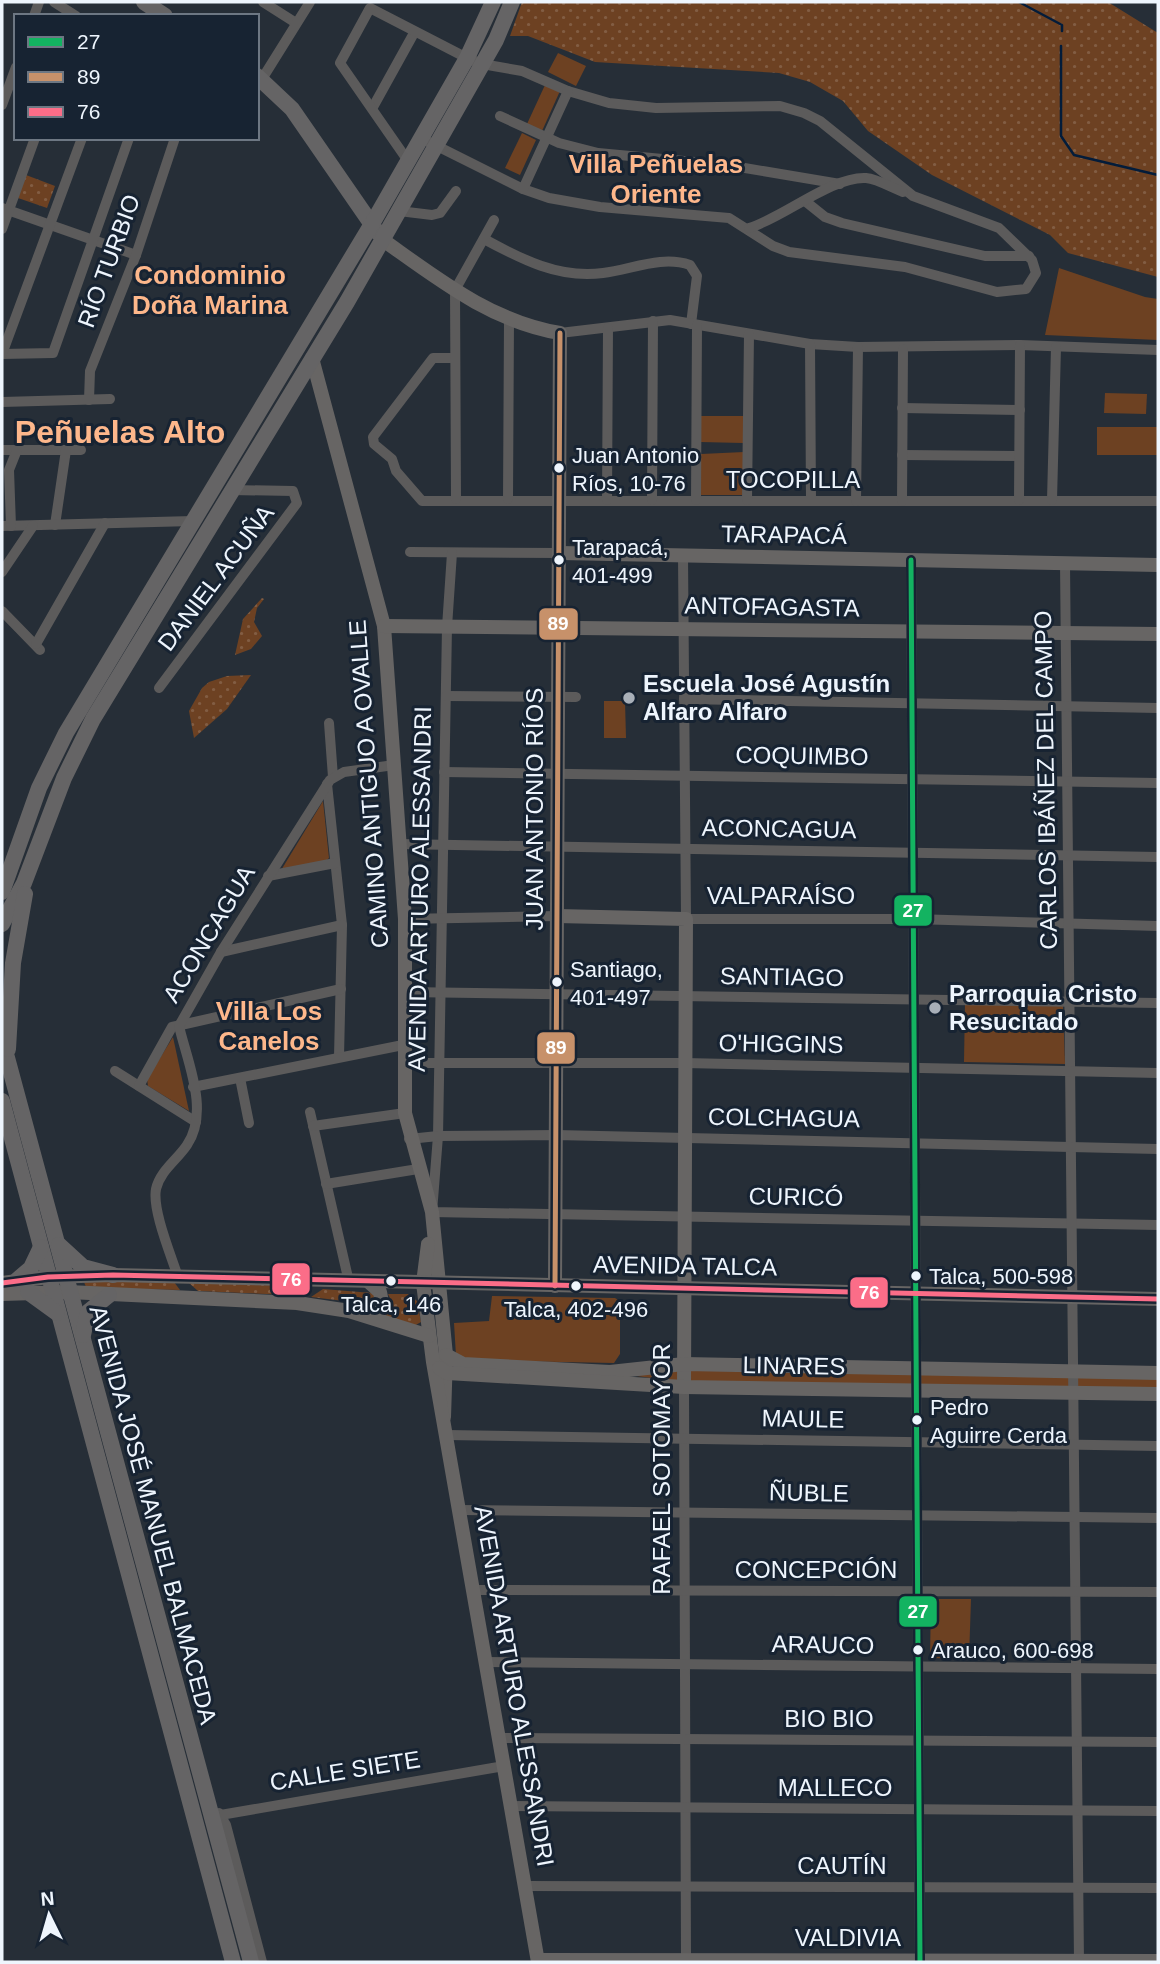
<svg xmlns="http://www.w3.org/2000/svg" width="1160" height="1964" viewBox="0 0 1160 1964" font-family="Arial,sans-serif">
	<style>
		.grass { fill: url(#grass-dots) }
		.park { fill: #6d4122 }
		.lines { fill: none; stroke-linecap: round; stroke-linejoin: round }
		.stream { stroke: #031c3a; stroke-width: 2.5 }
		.street { stroke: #5c5b5b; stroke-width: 10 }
		.secondary { stroke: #676564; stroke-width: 14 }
		.primary { stroke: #656465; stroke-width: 16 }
		.bus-1-casing { stroke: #172332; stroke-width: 10 }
		.bus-2-casing { stroke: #172332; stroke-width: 10 }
		.bus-3-casing { stroke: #172332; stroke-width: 10 }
		.bus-1 { stroke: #13b361; stroke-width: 5 }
		.bus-2 { stroke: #c7916a; stroke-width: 5 }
		.bus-3 { stroke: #fb6d88; stroke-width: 5 }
		.bus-dot { fill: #eef5fd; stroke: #172332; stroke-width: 2.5 }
		.poi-dot { fill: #a8afb8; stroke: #172332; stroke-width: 2.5 }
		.labels { text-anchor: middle; stroke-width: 6; stroke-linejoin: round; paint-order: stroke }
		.bus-label { font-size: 22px; fill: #eef5fd; stroke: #172332; text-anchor: start }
		.street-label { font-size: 24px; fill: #eef5fd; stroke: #172332 }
		.poi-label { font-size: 24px; font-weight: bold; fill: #eef5fd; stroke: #172332; text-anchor: start }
		.neighbourhood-label { font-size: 26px; font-weight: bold; fill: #fdb78b; stroke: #172332 }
		.district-label { font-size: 32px; font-weight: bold; fill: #fdb78b; stroke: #172332 }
		.line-badge { stroke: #172332; stroke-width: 2.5 }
		.badge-label { font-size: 19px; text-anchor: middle; font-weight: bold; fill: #fff }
	</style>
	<defs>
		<pattern id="grass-dots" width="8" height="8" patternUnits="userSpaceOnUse" patternTransform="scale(1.75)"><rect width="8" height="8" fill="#6d4122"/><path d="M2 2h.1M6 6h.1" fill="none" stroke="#825d43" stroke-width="1.8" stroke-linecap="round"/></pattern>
	</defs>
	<rect width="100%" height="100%" fill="#262e37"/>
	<g class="grass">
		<polygon points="522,2 1108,2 1158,33 1158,277 1068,253 1050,235 932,175 868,131 843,101 810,82 779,73 595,62 528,36 510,36"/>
		<polygon points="26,175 55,186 47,208 18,198"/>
		<polygon points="262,598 264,599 257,608 254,622 262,636 251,649 235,655 243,619"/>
		<polygon points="251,675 227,709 194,738 189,711 202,688 209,682 227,676"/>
		<polygon points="84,1282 174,1282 180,1290 92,1288 86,1287"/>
		<polygon points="189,1283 309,1285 292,1295 198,1291"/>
		<polygon points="323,1289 372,1293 377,1299 369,1304 311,1297"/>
		<polygon points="388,1294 408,1294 417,1301 421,1322 414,1326 381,1317 392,1302"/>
	</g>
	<g class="park">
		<polygon points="558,53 586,66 576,86 548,72"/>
		<polygon points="545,85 560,91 542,131 527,124"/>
		<polygon points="522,133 536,140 520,175 505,168"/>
		<polygon points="1059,268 1145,297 1158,299 1158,340 1045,335"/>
		<polygon points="1105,393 1147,394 1146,414 1104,413"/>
		<polygon points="700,416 743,416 743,443 700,442"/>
		<rect x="1097" y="427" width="61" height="28"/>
		<polygon points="744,452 744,495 700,495 701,454"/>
		<polygon points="604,701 625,701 626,738 604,738"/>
		<polygon points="323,801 329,858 325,862 280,872"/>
		<polygon points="965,1003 1063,1006 1065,1064 964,1062"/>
		<polygon points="173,1037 189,1111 148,1086 147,1079"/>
		<polygon points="492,1296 615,1298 620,1301 620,1354 614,1363 460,1360 456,1356 454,1323 489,1321"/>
		<polygon points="689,1370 1158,1377 1158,1389 689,1383 629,1375"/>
		<polygon points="931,1599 971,1599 969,1659 930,1658"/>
	</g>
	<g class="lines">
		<g class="stream">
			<polyline points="1019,2 1062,25 1062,31"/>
			<polyline points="1061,46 1061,136 1074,155 1158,175"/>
		</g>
		<g class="street">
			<polyline points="54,2 76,16"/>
			<polyline points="263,2 296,23"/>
			<polyline points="34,16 39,2"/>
			<polyline points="262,79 310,2"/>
			<polyline points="2,105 16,67"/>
			<polyline points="373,107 414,33"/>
			<polyline points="500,116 559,143 598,153 727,165 840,184"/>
			<polyline points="408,161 340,63 370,8 467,58 482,64 522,71 568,91 609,103 656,108 780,106 804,113 820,121 913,196 999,228 1032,260 1036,273 1026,289 997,292 905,267 789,252 773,246 729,218 600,207 549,198 523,189 421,138"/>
			<polyline points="523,189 568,91"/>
			<polyline points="805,201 825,217 842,223 985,256 1029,256"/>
			<polyline points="2,208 136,255"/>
			<polyline points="399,211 432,215 440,213 456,191"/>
			<path d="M749,228c34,-10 83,-52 117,-50 12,1 26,10 37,14"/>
			<polyline points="2,229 35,138"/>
			<path d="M484,239c37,20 75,40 119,34 28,-3 58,-18 87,-8l7,11 -6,48"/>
			<polyline points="560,333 670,320 810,344 858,347 1020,345 1158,350"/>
			<polyline points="810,344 811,501"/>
			<polyline points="2,354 53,353 129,138"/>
			<polyline points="2,354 82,138"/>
			<polyline points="455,358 433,358 373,437 374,444 392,459 396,471 422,501 1158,501"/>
			<polyline points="89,400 90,371 136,255 175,138"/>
			<polyline points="2,402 110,399"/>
			<polyline points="902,408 1020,410"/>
			<polyline points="2,450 81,450"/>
			<polyline points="902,455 1019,456"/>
			<polyline points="456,499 455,290 494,220"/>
			<polyline points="508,499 509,320"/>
			<polyline points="607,500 608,328"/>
			<polyline points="652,500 653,321"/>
			<polyline points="696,500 697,325"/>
			<polyline points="747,500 749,334"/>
			<polyline points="1019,500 1020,345"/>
			<polyline points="1052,500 1056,347"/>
			<polyline points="856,501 858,347"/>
			<polyline points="902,501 903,349"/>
			<polyline points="55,525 66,450"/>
			<polyline points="2,526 193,521"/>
			<polyline points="11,526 9,470 17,450"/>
			<polyline points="410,552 560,553"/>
			<polyline points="452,553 447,627 438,1136 432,1212 1158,1225"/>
			<polyline points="683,556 686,919 913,919 1158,926"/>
			<polyline points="911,560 920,1962"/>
			<polyline points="1065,563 1079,1962"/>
			<polyline points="2,572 33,526"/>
			<polyline points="2,611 40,650"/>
			<polyline points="36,644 105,523"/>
			<polyline points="159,688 297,503 293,491 231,490"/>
			<polyline points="446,696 576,697"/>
			<polyline points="684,699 1158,708"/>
			<polyline points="329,723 333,777"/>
			<polyline points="444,772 1158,783"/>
			<polyline points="327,784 342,925 339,1057"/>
			<polyline points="399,844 1158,857"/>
			<polyline points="268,876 335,863"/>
			<polyline points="405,919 557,916"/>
			<polyline points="221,952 342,925"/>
			<polyline points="406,992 1158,1003"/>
			<polyline points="403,1063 685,1063 1158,1073"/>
			<polyline points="115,1071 196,1122"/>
			<polyline points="240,1078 249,1123"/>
			<polyline points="139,1086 172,1027 341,989"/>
			<polyline points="193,1087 403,1045"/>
			<polyline points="310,1112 349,1282"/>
			<polyline points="313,1126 405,1113"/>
			<polyline points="409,1139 438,1136 556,1135 1158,1149"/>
			<polyline points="326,1184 418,1169"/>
			<path d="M178,1277c-7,-22 -26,-67 -22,-88 4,-18 21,-29 31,-44 23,-34 0,-84 -8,-119l42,-74 109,-172 14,-8 50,-7"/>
			<polyline points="684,1387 686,1962"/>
			<polyline points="447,1435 1158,1446"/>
			<polyline points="460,1510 1158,1518"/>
			<polyline points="474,1590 1158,1592"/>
			<polyline points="486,1662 1158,1669"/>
			<polyline points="499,1738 1158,1742"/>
			<polyline points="511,1806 1158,1811"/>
			<polyline points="219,1813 226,1825 262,1962"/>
			<polyline points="209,1817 504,1766"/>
			<polyline points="525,1886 1158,1888"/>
		</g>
		<g class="secondary">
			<path d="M383,240c55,39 109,82 177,93l-5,953"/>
			<polyline points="312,358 384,626 405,919 405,1113 432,1212 446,1355 444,1417"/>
			<polyline points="560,553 1158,565"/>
			<polyline points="384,626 1158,634"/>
			<polyline points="557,916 686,919 684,1387"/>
			<polyline points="428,1244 423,1283 433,1362 538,1962"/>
			<polyline points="2,1283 48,1277 113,1275 1158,1299"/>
			<polyline points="2,1294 69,1292 297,1303 349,1311 429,1336"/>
			<polyline points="357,1311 375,1309 382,1302 380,1292 369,1282"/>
			<polyline points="446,1355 463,1364 610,1372 684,1364 1158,1373"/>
			<polyline points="439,1368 447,1373 684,1387 1158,1394"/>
			<polyline points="538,1960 1158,1961"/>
		</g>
		<g class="primary">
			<polyline points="144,2 165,16"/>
			<polyline points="257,76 292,109 377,232"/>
			<polyline points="2,892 39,788 66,733 376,217 467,58 493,2"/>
			<polyline points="2,924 24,883 64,778 93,719 347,302 496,40 512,2"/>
			<polyline points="2,1039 251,1962"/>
			<polyline points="8,1049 13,963 25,894"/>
			<polyline points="2,1101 233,1962"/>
			<polyline points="59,1245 83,1267 113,1275"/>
			<polyline points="17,1280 31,1268 41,1247"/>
			<polyline points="28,1292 57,1313"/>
			<polyline points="83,1335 88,1312 109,1295"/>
		</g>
		<g class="bus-1-casing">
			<polyline id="bus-1" points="911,560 920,1962"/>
		</g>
		<g class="bus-2-casing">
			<polyline id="bus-2" points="555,1286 560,333"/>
		</g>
		<g class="bus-3-casing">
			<polyline id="bus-3" points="2,1283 48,1277 113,1275 1158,1299"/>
		</g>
		<use href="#bus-1" class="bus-1"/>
		<use href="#bus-2" class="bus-2"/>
		<use href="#bus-3" class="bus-3"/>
	</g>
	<g class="bus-dot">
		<circle cx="559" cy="468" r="6"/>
		<circle cx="559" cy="560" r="6"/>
		<circle cx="557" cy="982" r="6"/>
		<circle cx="916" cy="1276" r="6"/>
		<circle cx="391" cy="1281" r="6"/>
		<circle cx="576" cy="1286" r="6"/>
		<circle cx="917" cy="1420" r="6"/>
		<circle cx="918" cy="1650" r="6"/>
	</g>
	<g class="poi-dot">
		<circle cx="629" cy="698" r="7"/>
		<circle cx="935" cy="1008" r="7"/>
	</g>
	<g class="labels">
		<g class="bus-label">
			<text x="572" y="463">Juan Antonio<tspan x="572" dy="28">Ríos, 10-76</tspan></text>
			<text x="572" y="555">Tarapacá,<tspan x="572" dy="28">401-499</tspan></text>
			<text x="570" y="977">Santiago,<tspan x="570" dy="28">401-497</tspan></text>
			<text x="929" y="1284">Talca, 500-598</text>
			<text x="391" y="1312" text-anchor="middle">Talca, 146</text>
			<text x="576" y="1317" text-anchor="middle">Talca, 402-496</text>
			<text x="930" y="1415">Pedro<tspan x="930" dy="28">Aguirre Cerda</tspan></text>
			<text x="931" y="1658">Arauco, 600-698</text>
		</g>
		<g class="street-label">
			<text transform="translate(109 261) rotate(-70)" y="8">RÍO TURBIO</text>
			<text x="793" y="488">TOCOPILLA</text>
			<text transform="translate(784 535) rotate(1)" y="8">TARAPACÁ</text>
			<text transform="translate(216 578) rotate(-53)" y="8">DANIEL ACUÑA</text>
			<text transform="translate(772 607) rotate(1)" y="8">ANTOFAGASTA</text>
			<text transform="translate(802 756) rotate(1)" y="8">COQUIMBO</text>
			<text transform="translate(1046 780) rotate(-91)" y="8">CARLOS IBÁÑEZ DEL CAMPO</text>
			<text transform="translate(369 784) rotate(-94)" y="8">CAMINO ANTIGUO A OVALLE</text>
			<text transform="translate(535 809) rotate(-90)" y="8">JUAN ANTONIO RÍOS</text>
			<text transform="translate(779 829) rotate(1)" y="8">ACONCAGUA</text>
			<text transform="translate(420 889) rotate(-89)" y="8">AVENIDA ARTURO ALESSANDRI</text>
			<text x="781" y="904">VALPARAÍSO</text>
			<text transform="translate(209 934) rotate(-59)" y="8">ACONCAGUA</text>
			<text transform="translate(782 977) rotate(1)" y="8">SANTIAGO</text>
			<text transform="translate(781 1044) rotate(1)" y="8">O'HIGGINS</text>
			<text transform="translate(784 1118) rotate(1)" y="8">COLCHAGUA</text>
			<text transform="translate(796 1197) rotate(1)" y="8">CURICÓ</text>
			<text transform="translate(685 1266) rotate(1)" y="8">AVENIDA TALCA</text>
			<text transform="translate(794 1366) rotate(1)" y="8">LINARES</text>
			<text transform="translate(803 1419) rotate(1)" y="8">MAULE</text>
			<text transform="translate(662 1469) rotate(-90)" y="8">RAFAEL SOTOMAYOR</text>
			<text transform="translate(809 1493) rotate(1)" y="8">ÑUBLE</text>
			<text transform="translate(153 1515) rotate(75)" y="8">AVENIDA JOSÉ MANUEL BALMACEDA</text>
			<text x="816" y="1578">CONCEPCIÓN</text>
			<text transform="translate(823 1645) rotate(1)" y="8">ARAUCO</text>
			<text transform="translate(514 1686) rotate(80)" y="8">AVENIDA ARTURO ALESSANDRI</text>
			<text x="829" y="1727">BIO BIO</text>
			<text transform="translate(345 1771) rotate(-9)" y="8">CALLE SIETE</text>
			<text x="835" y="1796">MALLECO</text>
			<text x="842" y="1874">CAUTÍN</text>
			<text x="848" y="1946">VALDIVIA</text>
		</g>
		<g class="poi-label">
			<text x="643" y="692">Escuela José Agustín<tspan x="643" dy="28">Alfaro Alfaro</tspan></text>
			<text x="949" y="1002">Parroquia Cristo<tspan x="949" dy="28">Resucitado</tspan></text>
		</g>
		<g class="neighbourhood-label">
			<text x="656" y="173">Villa Peñuelas<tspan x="656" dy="30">Oriente</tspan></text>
			<text x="210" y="284">Condominio<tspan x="210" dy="30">Doña Marina</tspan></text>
			<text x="269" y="1020">Villa Los<tspan x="269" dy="30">Canelos</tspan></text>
		</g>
		<g class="district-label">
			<text x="120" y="443">Peñuelas Alto</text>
		</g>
	</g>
	<g class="line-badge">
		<rect x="538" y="607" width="41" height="34" rx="7" fill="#c7916a"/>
		<rect x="893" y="894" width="40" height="33" rx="7" fill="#13b361"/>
		<rect x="536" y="1031" width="40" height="34" rx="7" fill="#c7916a"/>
		<rect x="271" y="1262" width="40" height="34" rx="7" fill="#fb6d88"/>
		<rect x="849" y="1276" width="40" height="33" rx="7" fill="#fb6d88"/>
		<rect x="898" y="1595" width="40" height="33" rx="7" fill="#13b361"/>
	</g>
	<g class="badge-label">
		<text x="558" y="630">89</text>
		<text x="913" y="917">27</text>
		<text x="556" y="1054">89</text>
		<text x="291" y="1286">76</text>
		<text x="869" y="1299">76</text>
		<text x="918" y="1618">27</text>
	</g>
	<rect width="1160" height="1964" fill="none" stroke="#eef5fd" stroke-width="7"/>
	<rect x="14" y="14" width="245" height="126" fill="#172332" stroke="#6d7783" stroke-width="2"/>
	<rect x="28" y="37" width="35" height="10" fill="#13b361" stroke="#6d7783" stroke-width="2"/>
	<text x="77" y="49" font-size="21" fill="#eef5fd">27</text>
	<rect x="28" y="72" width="35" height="10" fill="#c7916a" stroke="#6d7783" stroke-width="2"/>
	<text x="77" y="84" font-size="21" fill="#eef5fd">89</text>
	<rect x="28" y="107" width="35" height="10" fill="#fb6d88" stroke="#6d7783" stroke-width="2"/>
	<text x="77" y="119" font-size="21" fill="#eef5fd">76</text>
	<g transform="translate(49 1915) rotate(355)" stroke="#172332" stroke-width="5" paint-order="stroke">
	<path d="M0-5L12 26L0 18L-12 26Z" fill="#eef5fd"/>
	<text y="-10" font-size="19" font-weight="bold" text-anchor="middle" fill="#eef5fd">N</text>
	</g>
</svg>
